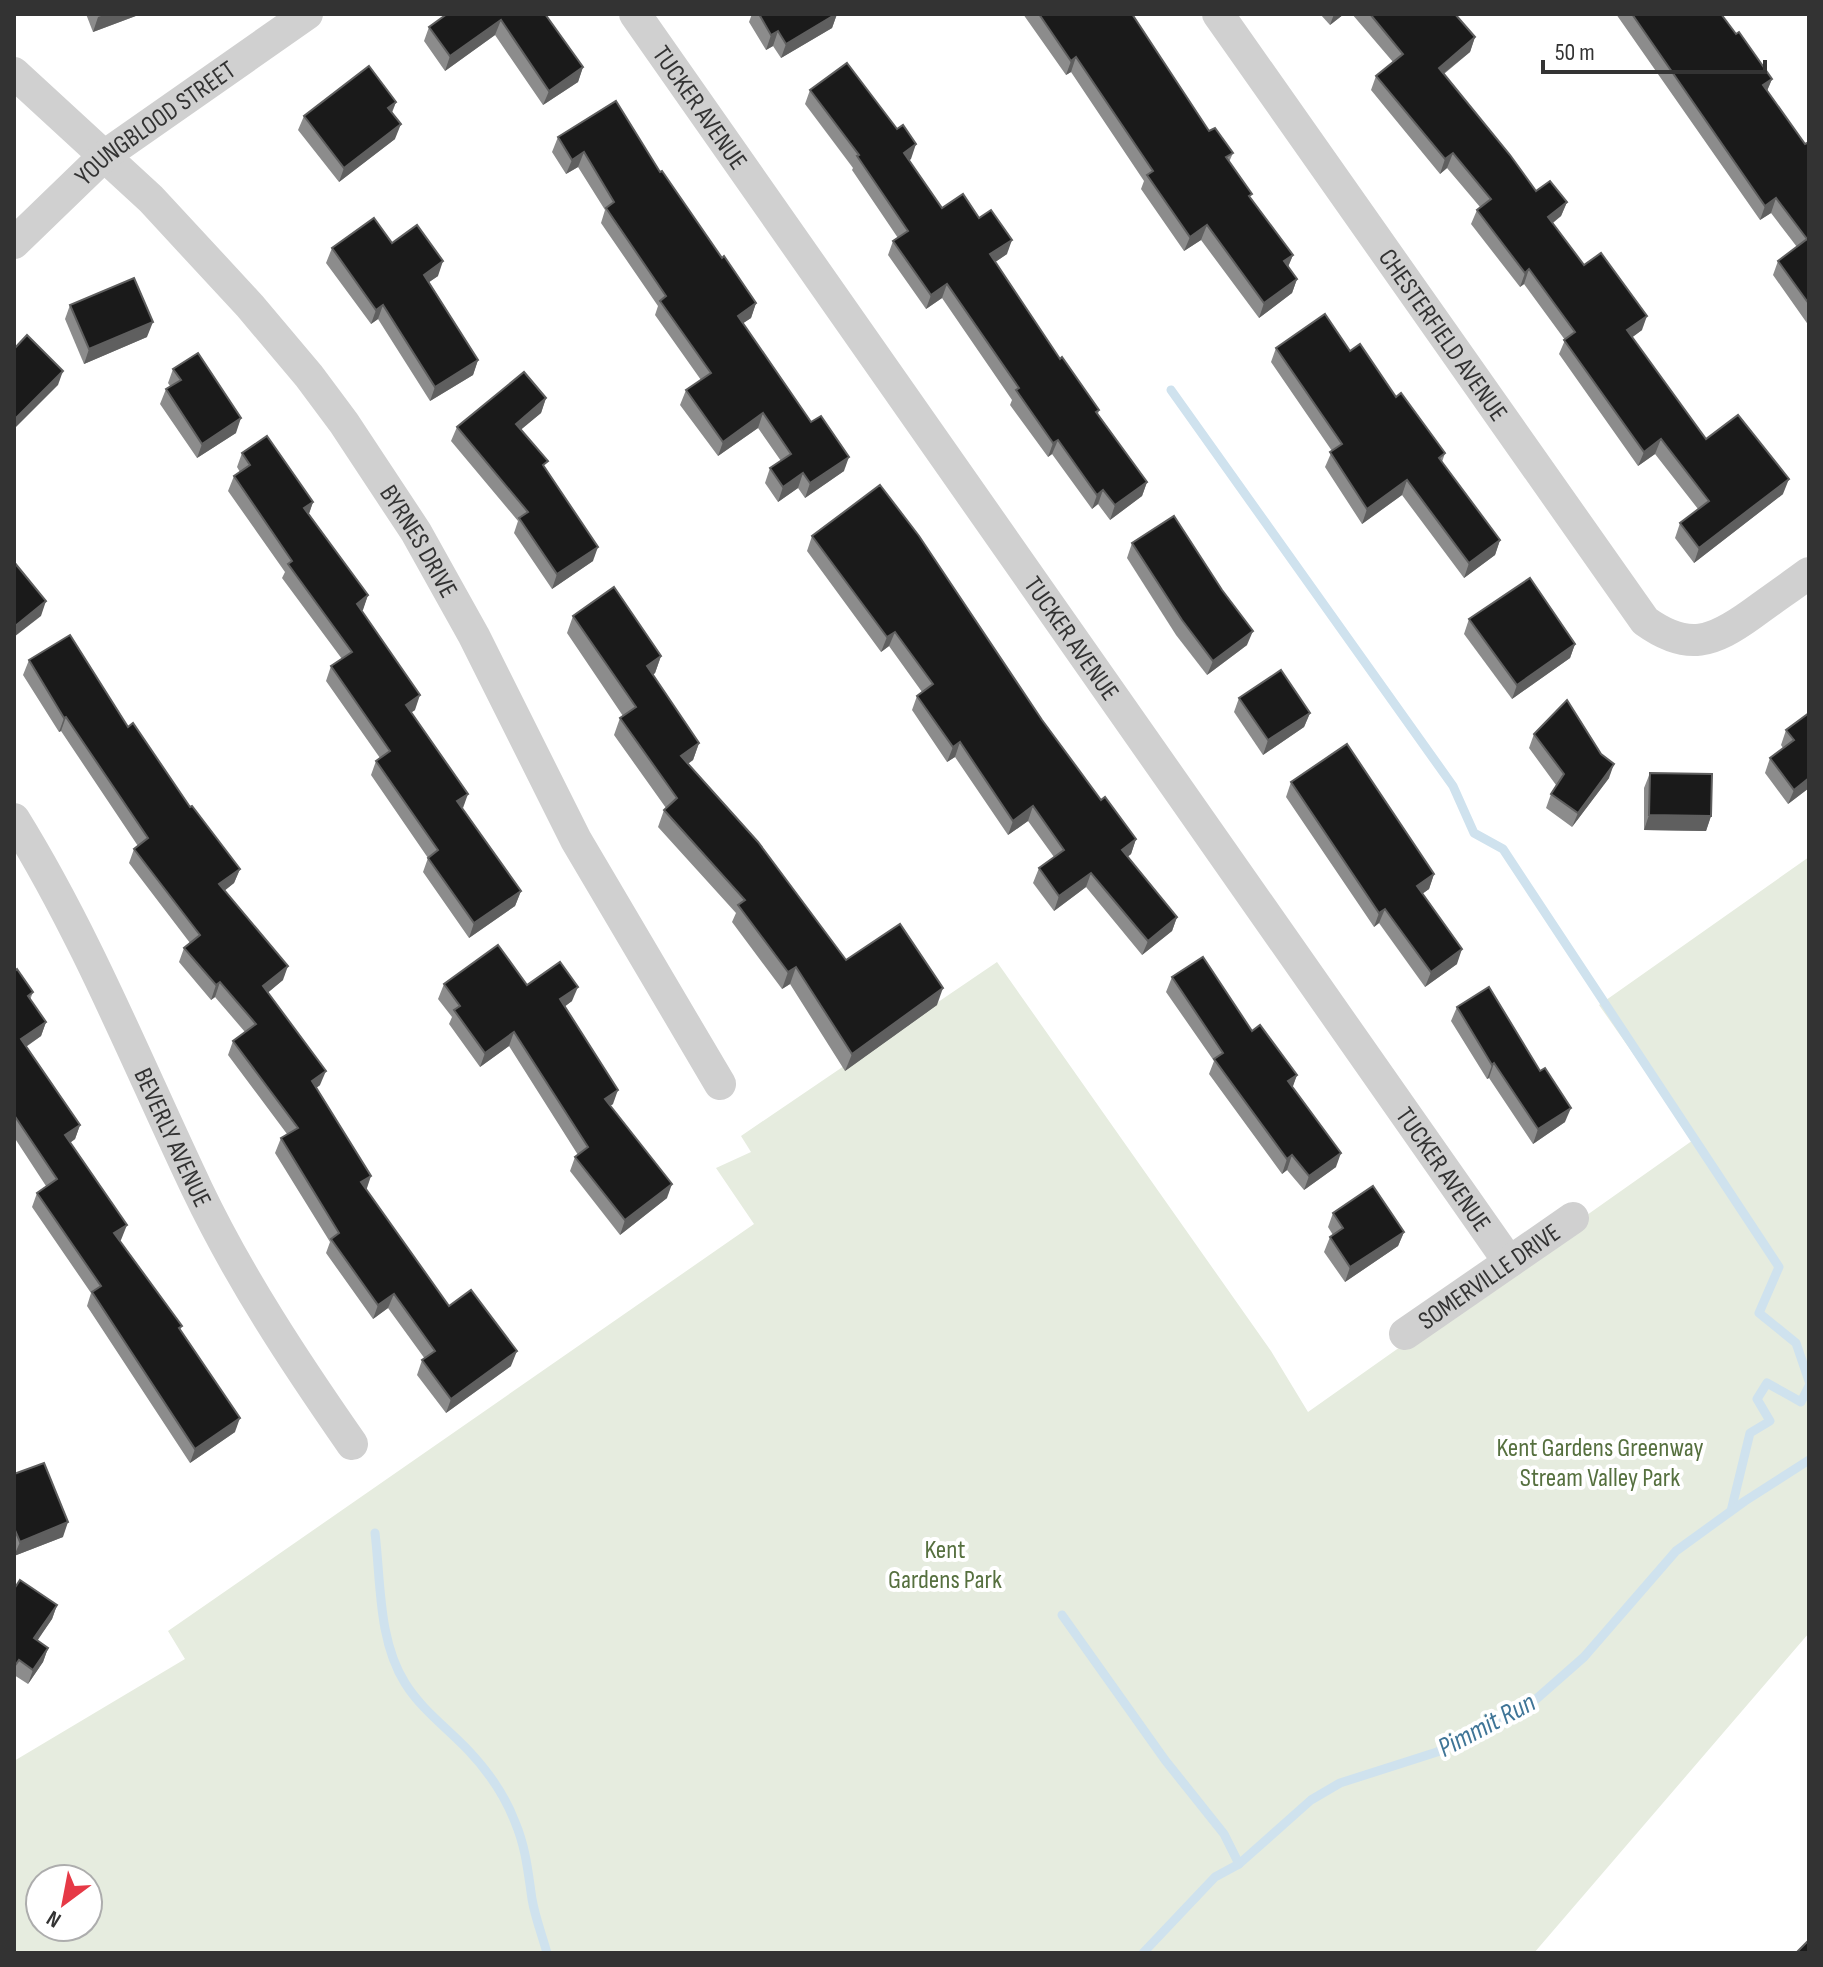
<svg xmlns="http://www.w3.org/2000/svg" width="1823" height="1967" viewBox="0 0 1823 1967" font-family="'Sofia Sans Condensed',sans-serif">
	<style>
		.green { fill: #e6ecdf; fill-rule: evenodd }
		.lines { fill: none; stroke-linecap: round; stroke-linejoin: round }
		.stream { stroke: #cfe2ee; stroke-width: 9 }
		.minor { stroke: #d0d0d0; stroke-width: 32 }
		.wall { fill: #8c8c8c }
		.shaded-wall { fill: #5f5f5f }
		.building { fill: #1a1a1a; stroke: #5f5f5f; stroke-width: 2 }
		.labels { text-anchor: middle; stroke-width: 8; stroke-linejoin: round; paint-order: stroke }
		.street-label { font-size: 26px; fill: #333; stroke: #fff }
		.park-label { font-size: 26px; fill: #56703f; stroke: #fff }
		.water-label { font-size: 28px; font-style: italic; fill: #3f7597; stroke: #fff }
	</style>
	<rect width="100%" height="100%" fill="#fff"/>
	<path class="green" d="M1809,857v776l-275,320h-1520v-192l171,-102 -17,-28 586,-407 -38,-56 35,-16 -10,-16 256,-174 274,389 37,61 388,-274 -43,-56 -54,-77zM40,1879h48v48h-48z"/>
	<g class="lines">
		<g class="stream">
			<polyline points="1171,390 1453,786 1474,833 1503,849 1779,1267 1759,1313 1796,1343 1809,1381"/>
			<polyline points="1731,1511 1750,1433 1770,1421 1757,1399 1767,1383 1801,1402 1809,1386"/>
			<path d="M375,1533c6,49 3,107 30,150 16,26 42,45 63,67 19,20 37,46 47,72 11,26 13,50 17,77 3,18 10,36 15,54"/>
			<polyline points="1062,1615 1165,1760 1224,1834 1239,1864"/>
			<polyline points="1143,1953 1215,1877 1239,1864 1311,1800 1340,1783 1437,1752 1534,1701 1584,1657 1676,1551 1745,1501 1809,1460"/>
		</g>
		<g class="minor">
			<path id="s1" d="M635,14l874,1248"/>
			<path id="s2" d="M1218,14l427,607c43,31 68,21 107,-7 19,-14 38,-27 57,-41"/>
			<path id="s3" d="M14,73l137,126 99,107 59,70 35,47 72,109 58,104 102,204 144,244"/>
			<path id="s4" d="M14,243l90,-87 203,-142"/>
			<path id="s5" d="M14,819c73,118 124,246 183,370 43,90 98,173 155,255"/>
			<path id="s6" d="M1405,1334l168,-116"/>
		</g>
	</g>
	<g class="wall">
		<polygon points="86,14 141,14 93,32"/>
		<polygon points="545,14 583,67 578,82 543,105 495,35 445,71 424,41 429,27"/>
		<polygon points="752,14 837,14 832,28 781,58 773,46 766,50 749,22"/>
		<polygon points="1023,14 1132,14 1209,131 1233,153 1229,162 1250,198 1293,255 1288,267 1297,279 1292,293 1259,318 1201,240 1184,251 1141,189 1144,181 1071,72 1066,75"/>
		<polygon points="1320,14 1344,14 1330,25"/>
		<polygon points="1352,14 1455,14 1475,37 1470,52 1444,74 1536,191 1567,202 1561,216 1553,223 1584,265 1642,330 1632,337 1706,439 1783,494 1694,563 1675,538 1680,523 1698,509 1655,454 1638,466 1559,354 1565,340 1524,284 1520,287 1471,224 1477,210 1480,207 1447,168 1440,174 1371,90 1376,76 1393,62"/>
		<polygon points="1616,14 1721,14 1736,34 1772,79 1767,91 1805,144 1809,142 1809,326 1773,275 1778,261 1797,247 1771,213 1760,220"/>
		<polygon points="810,90 911,159 909,160 942,208 979,218 1007,254 995,262 1060,359 1099,410 1098,414 1147,482 1142,496 1110,520 1098,504 1092,509 1052,454 1048,457 1010,405 1012,400 942,298 926,309 888,255 893,241 898,238 852,170 853,168 805,104"/>
		<polygon points="396,102 392,113 395,139 339,182 298,130 304,116"/>
		<polygon points="558,137 660,172 722,258 756,303 751,318 743,323 844,471 805,498 798,488 778,502 765,483 770,468 781,461 758,428 718,456 680,405 686,390 701,380 655,315 658,306 601,223 605,210 578,167 566,174 552,152"/>
		<polygon points="392,243 438,276 429,282 478,360 473,375 430,401 378,319 371,324 326,263 332,248"/>
		<polygon points="70,305 147,337 84,364 65,319"/>
		<polygon points="1276,348 1350,351 1396,397 1445,453 1442,462 1500,540 1495,555 1464,578 1402,495 1362,524 1325,467 1332,451 1271,362"/>
		<polygon points="173,369 236,433 197,458 160,404 166,389 170,386 168,383"/>
		<polygon points="546,398 541,413 521,429 545,468 593,561 552,589 514,533 518,521 451,441 457,427"/>
		<polygon points="242,453 313,502 309,514 368,595 362,611 415,710 411,712 462,808 521,891 515,906 469,938 423,872 428,858 371,775 376,761 380,758 326,681 331,666 342,659 282,578 285,572 228,491 234,476 240,472 237,467"/>
		<polygon points="812,536 1042,720 1101,800 1136,839 1131,854 1127,857 1177,917 1172,931 1142,955 1086,887 1054,911 1033,883 1039,868 1054,857 1028,821 1008,835 955,757 947,762 912,710 917,696 922,692 889,646 881,652 807,551"/>
		<polygon points="1132,543 1247,645 1207,675 1176,635 1127,558"/>
		<polygon points="573,616 661,656 655,673 653,675 699,743 693,760 688,764 846,960 937,1005 845,1071 790,984 782,989 732,922 736,913 658,827 664,810 666,808 614,735 620,718 623,716 567,633"/>
		<polygon points="1469,619 1575,644 1570,658 1512,699 1464,634"/>
		<polygon points="29,660 128,727 190,807 240,869 234,883 224,891 283,980 268,992 320,1085 316,1088 366,1190 449,1306 511,1366 446,1413 417,1375 422,1360 425,1359 388,1308 373,1319 326,1253 330,1242 275,1153 281,1138 287,1134 228,1055 233,1041 245,1032 215,997 211,1000 179,962 184,948 190,943 129,863 134,849 138,846 61,731 59,732 23,675"/>
		<polygon points="1239,698 1310,713 1304,727 1263,755 1234,712"/>
		<polygon points="1809,713 1809,788 1788,804 1765,773 1770,758 1783,748 1781,745 1786,730"/>
		<polygon points="1534,734 1609,778 1572,827 1546,808 1551,794 1556,785 1529,748"/>
		<polygon points="1650,773 1711,816 1706,831 1644,830 1644,788"/>
		<polygon points="1291,782 1434,874 1429,889 1422,894 1457,964 1425,987 1379,923 1374,927 1286,797"/>
		<polygon points="14,972 33,992 30,1000 46,1022 41,1036 26,1047 80,1125 75,1139 70,1143 121,1240 120,1241 182,1326 180,1330 235,1432 190,1463 87,1306 91,1293 32,1207 37,1193 46,1186 14,1137"/>
		<polygon points="1172,977 1252,1031 1297,1075 1292,1087 1336,1167 1304,1190 1287,1170 1282,1174 1209,1074 1214,1061 1166,992"/>
		<polygon points="444,984 527,985 572,1001 565,1006 613,1104 610,1106 667,1198 620,1235 570,1171 575,1157 578,1155 509,1046 480,1067 449,1024 452,1017 438,999"/>
		<polygon points="1457,1007 1565,1122 1533,1144 1489,1078 1487,1079 1451,1021"/>
		<polygon points="1333,1213 1404,1232 1398,1246 1345,1282 1324,1252 1330,1237 1333,1235 1328,1227"/>
		<polygon points="14,1474 63,1537 14,1556"/>
		<polygon points="14,1589 57,1605 52,1619 37,1640 48,1648 43,1662 28,1684 14,1675"/>
	</g>
	<g class="shaded-wall">
		<polygon points="107,14 141,14 93,32 98,17"/>
		<polygon points="837,14 832,28 781,58 786,44"/>
		<polygon points="1334,14 1344,14 1330,25"/>
		<polygon points="501,20 495,35 445,71 450,56"/>
		<polygon points="778,31 773,46 766,50 771,35"/>
		<polygon points="1475,37 1470,52 1433,82 1439,68"/>
		<polygon points="1076,57 1071,72 1066,75 1071,61"/>
		<polygon points="583,67 578,82 543,105 549,91"/>
		<polygon points="1772,79 1766,93 1763,85"/>
		<polygon points="396,102 390,116 388,108"/>
		<polygon points="401,124 395,139 339,182 344,168"/>
		<polygon points="916,144 911,159 899,167 904,153"/>
		<polygon points="584,152 578,167 566,174 572,160"/>
		<polygon points="1453,153 1447,168 1440,174 1445,159"/>
		<polygon points="1776,198 1771,213 1760,220 1765,206"/>
		<polygon points="1567,202 1561,216 1542,231 1548,217"/>
		<polygon points="1207,225 1201,240 1184,251 1190,237"/>
		<polygon points="1012,240 1007,254 985,269 990,254"/>
		<polygon points="1293,255 1287,269 1284,261"/>
		<polygon points="443,261 438,276 419,289 424,275"/>
		<polygon points="1529,269 1524,284 1520,287 1525,273"/>
		<polygon points="1297,279 1292,293 1259,318 1264,303"/>
		<polygon points="947,284 942,298 926,309 931,295"/>
		<polygon points="756,303 751,318 733,330 738,316"/>
		<polygon points="383,305 378,319 371,324 376,310"/>
		<polygon points="1647,316 1642,330 1622,345 1627,330"/>
		<polygon points="153,322 147,337 84,364 89,349"/>
		<polygon points="478,360 473,375 430,401 435,387"/>
		<polygon points="63,371 58,385 14,429 14,420"/>
		<polygon points="546,398 541,413 511,438 516,424"/>
		<polygon points="763,413 758,428 718,456 723,442"/>
		<polygon points="241,418 236,433 197,458 202,444"/>
		<polygon points="1661,439 1655,454 1638,466 1644,452"/>
		<polygon points="1058,440 1052,454 1048,457 1053,443"/>
		<polygon points="849,457 844,471 805,498 810,483"/>
		<polygon points="803,473 798,488 778,502 783,487"/>
		<polygon points="1789,479 1783,494 1694,563 1699,548"/>
		<polygon points="1407,480 1402,495 1362,524 1367,509"/>
		<polygon points="1147,482 1142,496 1110,520 1115,505"/>
		<polygon points="1103,490 1098,504 1092,509 1097,495"/>
		<polygon points="313,502 308,516 304,508"/>
		<polygon points="1500,540 1495,555 1464,578 1469,563"/>
		<polygon points="598,547 593,561 552,589 557,574"/>
		<polygon points="368,595 363,610 351,618 357,604"/>
		<polygon points="46,601 41,616 14,637 14,627"/>
		<polygon points="1253,631 1247,645 1207,675 1213,661"/>
		<polygon points="895,632 889,646 881,652 887,637"/>
		<polygon points="1575,644 1570,658 1512,699 1517,685"/>
		<polygon points="661,656 655,673 641,683 647,666"/>
		<polygon points="420,695 415,710 401,720 406,705"/>
		<polygon points="1310,713 1304,727 1263,755 1268,740"/>
		<polygon points="66,717 61,731 59,732 64,718"/>
		<polygon points="960,742 955,757 947,762 953,747"/>
		<polygon points="699,743 693,760 674,773 681,756"/>
		<polygon points="1614,764 1609,778 1572,827 1578,813"/>
		<polygon points="1809,778 1809,788 1788,804 1794,790"/>
		<polygon points="468,794 463,808 457,801"/>
		<polygon points="1033,806 1028,821 1008,835 1013,821"/>
		<polygon points="1649,815 1711,816 1706,831 1644,830"/>
		<polygon points="1136,839 1131,854 1117,865 1122,850"/>
		<polygon points="240,869 234,883 214,899 219,884"/>
		<polygon points="1091,873 1086,887 1054,911 1059,896"/>
		<polygon points="1434,874 1429,889 1412,901 1417,886"/>
		<polygon points="521,891 515,906 469,938 474,923"/>
		<polygon points="1385,909 1379,923 1374,927 1379,913"/>
		<polygon points="1177,917 1172,931 1142,955 1148,941"/>
		<polygon points="1462,949 1457,964 1425,987 1431,972"/>
		<polygon points="288,966 283,980 258,1001 263,986"/>
		<polygon points="796,967 790,984 782,989 788,972"/>
		<polygon points="220,982 215,997 211,1000 216,985"/>
		<polygon points="578,987 572,1001 555,1014 560,999"/>
		<polygon points="943,988 937,1005 845,1071 852,1054"/>
		<polygon points="46,1022 41,1036 15,1054 21,1039"/>
		<polygon points="514,1032 509,1046 480,1067 485,1053"/>
		<polygon points="1494,1063 1489,1078 1487,1079 1492,1065"/>
		<polygon points="326,1071 320,1085 306,1096 312,1081"/>
		<polygon points="1297,1075 1292,1089 1288,1081"/>
		<polygon points="618,1090 613,1104 599,1113 605,1099"/>
		<polygon points="1571,1108 1565,1122 1533,1144 1538,1129"/>
		<polygon points="80,1125 75,1139 60,1150 65,1135"/>
		<polygon points="1341,1153 1336,1167 1304,1190 1309,1176"/>
		<polygon points="1292,1155 1287,1170 1282,1174 1287,1159"/>
		<polygon points="371,1176 366,1191 361,1182"/>
		<polygon points="672,1184 667,1198 620,1235 625,1220"/>
		<polygon points="127,1225 121,1240 109,1248 114,1233"/>
		<polygon points="1404,1232 1398,1246 1345,1282 1350,1267"/>
		<polygon points="394,1294 388,1308 373,1319 378,1305"/>
		<polygon points="517,1351 511,1366 446,1413 451,1399"/>
		<polygon points="240,1418 235,1432 190,1463 195,1449"/>
		<polygon points="68,1522 63,1537 14,1556 20,1542"/>
		<polygon points="57,1605 52,1619 29,1653 34,1638"/>
		<polygon points="48,1648 43,1662 28,1684 33,1670"/>
	</g>
	<g class="building">
		<polygon points="447,14 545,14 583,67 549,91 501,20 450,56 429,27"/>
		<polygon points="759,14 836,14 786,44 778,31 771,35"/>
		<polygon points="1039,14 1132,14 1209,131 1215,128 1233,153 1226,157 1252,194 1249,196 1293,255 1284,261 1297,279 1264,303 1207,225 1190,237 1147,175 1153,171 1076,57 1071,61"/>
		<polygon points="1370,14 1455,14 1475,37 1439,68 1510,155 1536,191 1550,181 1567,202 1548,217 1584,265 1601,253 1647,316 1627,330 1706,439 1738,415 1789,479 1699,548 1680,523 1709,501 1661,439 1644,452 1564,340 1575,332 1529,269 1525,273 1477,210 1491,199 1453,153 1445,159 1376,76 1403,54"/>
		<polygon points="1632,14 1721,14 1736,34 1739,32 1772,79 1763,85 1805,144 1809,142 1809,304 1778,261 1807,239 1776,198 1765,206"/>
		<polygon points="847,63 897,129 903,125 916,144 904,153 942,208 963,194 979,218 991,210 1012,240 990,254 1060,359 1062,357 1099,410 1096,412 1147,482 1115,505 1103,490 1097,495 1058,440 1053,443 1016,390 1019,388 947,284 931,295 893,241 908,231 857,156 859,155 810,90"/>
		<polygon points="369,66 396,102 388,108 401,124 344,168 304,116"/>
		<polygon points="616,101 660,172 662,171 722,258 724,256 756,303 738,316 811,422 821,416 849,457 810,483 803,473 783,487 770,468 791,454 763,413 723,442 686,390 711,373 660,301 666,296 606,208 614,202 584,152 572,160 558,137"/>
		<polygon points="374,218 392,243 417,225 443,261 424,275 478,360 435,387 383,305 376,310 332,248"/>
		<polygon points="134,278 153,322 89,349 70,305"/>
		<polygon points="1325,314 1350,351 1360,344 1396,397 1401,393 1445,453 1439,458 1500,540 1469,563 1407,480 1367,509 1330,452 1342,444 1276,348"/>
		<polygon points="27,335 63,371 14,420 14,349"/>
		<polygon points="198,353 241,418 202,444 166,389 181,380 173,369"/>
		<polygon points="524,372 546,398 516,424 548,461 543,465 598,547 557,574 519,518 528,512 457,427"/>
		<polygon points="267,436 313,502 304,508 368,595 357,604 420,695 406,705 468,794 457,801 521,891 474,923 428,858 438,850 376,761 390,751 331,666 352,652 288,564 292,561 234,476 250,465 242,453"/>
		<polygon points="880,485 919,536 1042,720 1101,800 1105,797 1136,839 1122,850 1177,917 1148,941 1091,873 1059,896 1039,868 1064,850 1033,806 1013,821 960,742 953,747 917,696 933,684 895,632 887,637 812,536"/>
		<polygon points="1174,516 1222,590 1253,631 1213,661 1182,620 1132,543"/>
		<polygon points="14,562 46,601 14,627"/>
		<polygon points="1530,578 1575,644 1517,685 1469,619"/>
		<polygon points="614,587 661,656 647,666 699,743 681,756 758,842 846,960 900,924 943,988 852,1054 796,967 788,972 738,905 745,900 664,810 677,798 620,718 636,707 573,616"/>
		<polygon points="70,635 128,727 133,723 190,807 192,806 240,869 219,884 288,966 263,986 326,1071 312,1081 371,1176 361,1182 449,1306 471,1290 517,1351 451,1399 422,1360 435,1351 394,1294 378,1305 331,1239 339,1233 281,1138 298,1128 233,1041 256,1024 220,982 216,985 184,948 200,935 134,849 148,838 66,717 64,718 29,660"/>
		<polygon points="1281,670 1310,713 1268,740 1239,698"/>
		<polygon points="1567,700 1601,754 1614,764 1578,813 1551,794 1564,774 1534,734"/>
		<polygon points="1809,713 1809,778 1794,790 1770,758 1794,740 1786,730"/>
		<polygon points="1347,744 1434,874 1417,886 1462,949 1431,972 1385,909 1379,913 1291,782"/>
		<polygon points="1650,773 1712,774 1711,816 1649,815"/>
		<polygon points="498,945 527,985 560,962 578,987 560,999 618,1090 605,1099 672,1184 625,1220 575,1157 588,1147 514,1032 485,1053 454,1010 460,1006 444,984"/>
		<polygon points="1203,957 1252,1031 1260,1025 1297,1075 1288,1081 1341,1153 1309,1176 1292,1155 1287,1159 1214,1059 1223,1053 1172,977"/>
		<polygon points="17,969 33,992 28,996 46,1022 21,1039 80,1125 65,1135 127,1225 114,1233 182,1326 179,1328 240,1418 195,1449 92,1292 101,1286 37,1193 57,1179 14,1115 14,972"/>
		<polygon points="1489,987 1540,1071 1545,1068 1571,1108 1538,1129 1494,1063 1492,1065 1457,1007"/>
		<polygon points="1373,1186 1404,1232 1350,1267 1330,1237 1343,1228 1333,1213"/>
		<polygon points="44,1463 68,1522 20,1542 14,1528 14,1474"/>
		<polygon points="20,1580 57,1605 34,1638 48,1648 33,1670 19,1660 14,1667 14,1589"/>
		<polygon points="1809,1940 1809,1953 1796,1953"/>
	</g>
	<g class="labels">
		<g class="street-label">
			<text dy="9" stroke="none"><textPath href="#s1" startOffset="114">TUCKER AVENUE</textPath></text>
			<text dy="9" stroke="none"><textPath href="#s4" startOffset="186">YOUNGBLOOD STREET</textPath></text>
			<text dy="9" stroke="none"><textPath href="#s2" startOffset="392">CHESTERFIELD AVENUE</textPath></text>
			<text dy="9" stroke="none"><textPath href="#s3" startOffset="622">BYRNES DRIVE</textPath></text>
			<text dy="9" stroke="none"><textPath href="#s1" startOffset="762">TUCKER AVENUE</textPath></text>
			<text dy="9" stroke="none"><textPath href="#s5" startOffset="356">BEVERLY AVENUE</textPath></text>
			<text dy="9" stroke="none"><textPath href="#s1" startOffset="1410">TUCKER AVENUE</textPath></text>
			<text dy="9" stroke="none"><textPath href="#s6" startOffset="102">SOMERVILLE DRIVE</textPath></text>
		</g>
		<g class="park-label">
			<text x="1600" y="1456">Kent Gardens Greenway<tspan x="1600" dy="30">Stream Valley Park</tspan></text>
			<text x="945" y="1558">Kent<tspan x="945" dy="30">Gardens Park</tspan></text>
		</g>
		<g class="water-label">
			<text transform="translate(1486 1724) rotate(-28)" y="10">Pimmit Run</text>
		</g>
	</g>
	<rect width="1823" height="1967" fill="none" stroke="#333333" stroke-width="32"/>
	<g transform="translate(64 1903) rotate(212)"><circle r="38" fill="#ffffff" stroke="#adadad" stroke-width="2"/>
	<path d="M0-6L14 30L0 20L-14 30Z" fill="#e63946"/>
	<text y="-12" font-size="22" font-weight="bold" text-anchor="middle" fill="#333333">N</text>
	</g>
	<path d="M1543 60v12h222v-12" fill="none" stroke="#333333" stroke-width="4"/>
	<text x="1555" y="60" font-size="24" fill="#333333" stroke="#ffffff" stroke-width="6" paint-order="stroke">50 m</text>
</svg>
